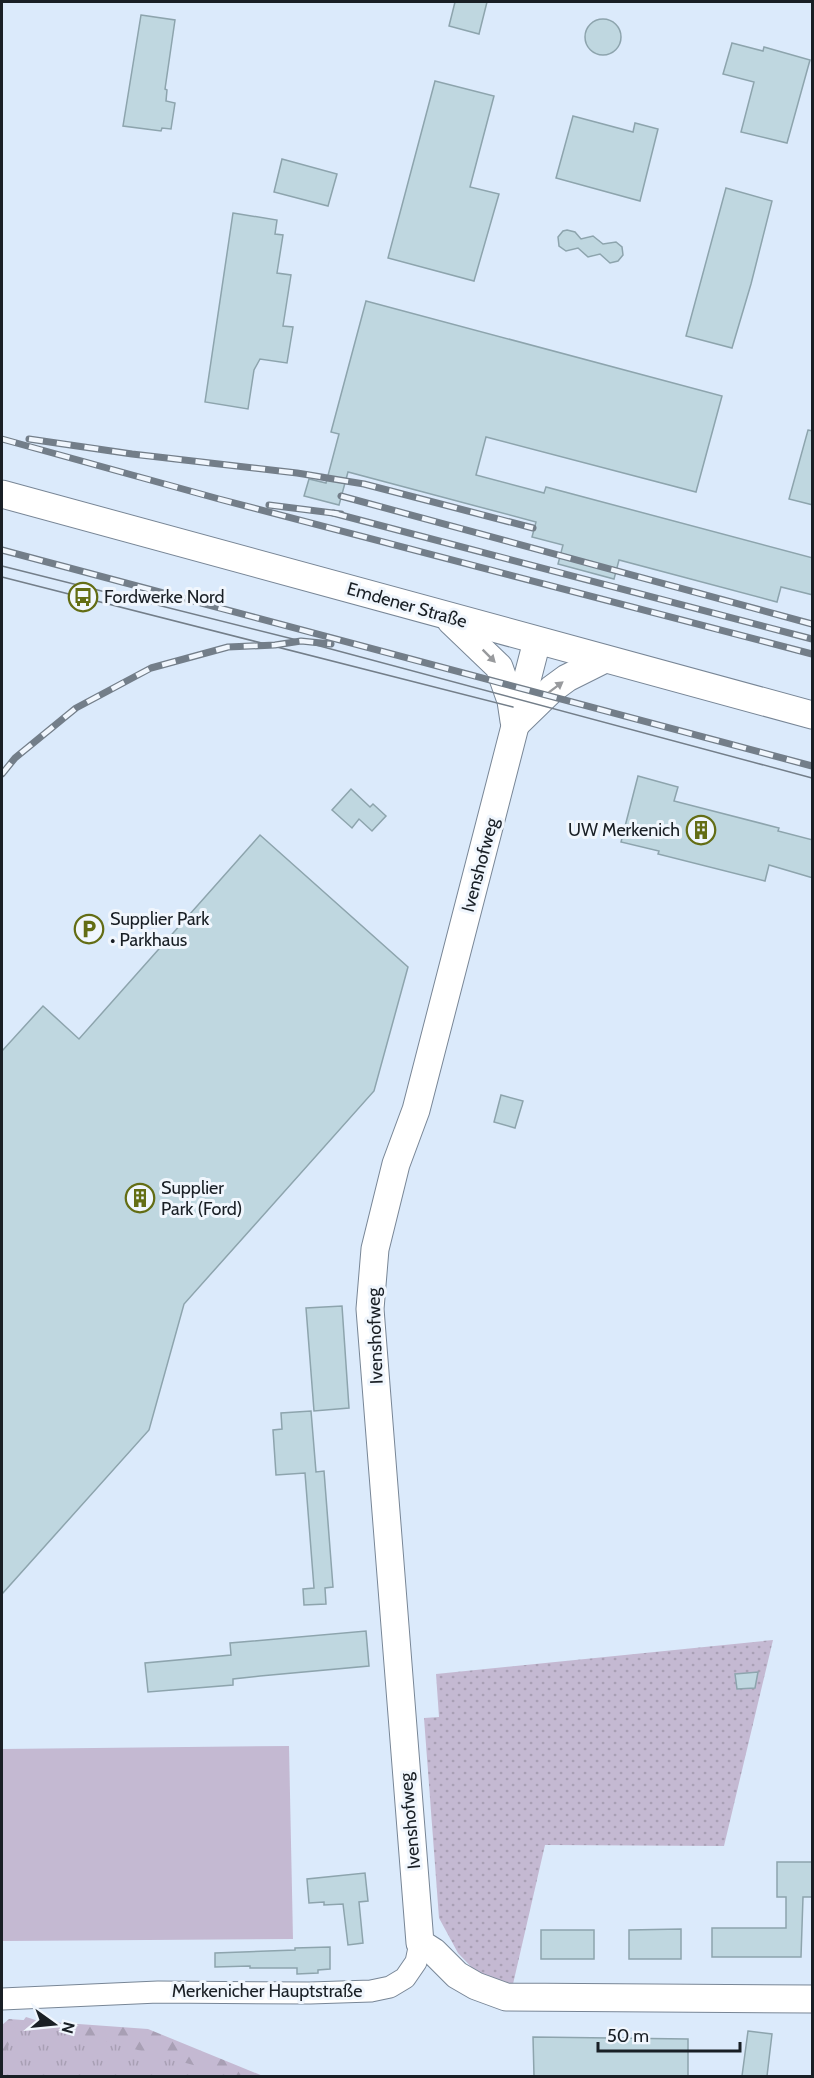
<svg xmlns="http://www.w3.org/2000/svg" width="814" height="2078" viewBox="0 0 814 2078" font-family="Cabin,sans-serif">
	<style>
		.grass { fill: url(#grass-dots) }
		.forest { fill: url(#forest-firs) }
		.park { fill: url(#park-tufts) }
		.pitch { fill: #c4b9d2 }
		.building { fill: #bfd7e0; stroke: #8da4ad; stroke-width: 1.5 }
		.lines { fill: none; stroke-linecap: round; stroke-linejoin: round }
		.minor-casing { stroke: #788696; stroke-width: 23 }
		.tertiary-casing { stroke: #788696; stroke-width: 29 }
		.minor { stroke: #fff; stroke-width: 21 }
		.tertiary { stroke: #fff; stroke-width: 27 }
		.tram { stroke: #737e89; stroke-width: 1.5 }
		.rail-casing { stroke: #737e89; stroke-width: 7 }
		.rail { stroke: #f0f6fd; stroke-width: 4.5; stroke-dasharray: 14; stroke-linecap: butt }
		.oneway { fill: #989a9d }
		.labels { text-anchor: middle; stroke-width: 6; stroke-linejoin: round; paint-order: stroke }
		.poi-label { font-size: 18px; fill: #191f25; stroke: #f0f6fd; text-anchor: start }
		.street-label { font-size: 18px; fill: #191f25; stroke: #f0f6fd }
	</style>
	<defs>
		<pattern id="grass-dots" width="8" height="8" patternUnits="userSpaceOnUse" patternTransform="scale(1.5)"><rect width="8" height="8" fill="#c4b9d2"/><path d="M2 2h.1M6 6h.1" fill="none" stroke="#a89fb4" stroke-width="1.8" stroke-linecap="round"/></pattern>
		<pattern id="forest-firs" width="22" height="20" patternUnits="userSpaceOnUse" patternTransform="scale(1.5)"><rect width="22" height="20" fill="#c4b9d2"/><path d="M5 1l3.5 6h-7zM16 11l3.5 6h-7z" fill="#a89fb4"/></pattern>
		<pattern id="park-tufts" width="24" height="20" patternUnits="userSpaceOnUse" patternTransform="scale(1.5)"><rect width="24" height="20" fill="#c4b9d2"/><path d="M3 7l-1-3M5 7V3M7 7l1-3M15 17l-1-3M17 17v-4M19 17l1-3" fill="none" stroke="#a89fb4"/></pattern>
	</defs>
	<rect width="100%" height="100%" fill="#dbeafb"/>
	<polygon class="grass" points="773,1640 724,1846 545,1845 513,1984 478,1974 458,1953 439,1918 424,1718 439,1717 436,1674"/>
	<polygon class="forest" points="9,2019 148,2029 263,2076 2,2076 2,2025"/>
	<path class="park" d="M26,2017l60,19 148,40h-232c-1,-22 11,-42 24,-59z"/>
	<polygon class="pitch" points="289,1746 293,1939 2,1941 2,1749"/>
	<g class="building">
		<polygon points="455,2 487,2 479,34 449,26"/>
		<polygon points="141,15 175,20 165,89 167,90 166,101 175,103 171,129 162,128 161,131 123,126"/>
		<circle cx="603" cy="37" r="18"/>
		<polygon points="732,43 763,51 764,47 810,60 787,143 741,132 754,82 723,74"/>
		<polygon points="435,81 494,96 470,187 499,194 474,281 388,258"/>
		<polygon points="573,116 633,132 635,123 658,129 640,201 556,178"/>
		<polygon points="282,159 337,174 328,206 274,192"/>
		<polygon points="726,188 772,201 751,284 732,348 686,336"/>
		<polygon points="233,213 277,220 275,234 283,235 277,273 291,275 283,326 293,327 287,363 260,359 254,370 248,409 205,402"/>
		<polygon points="567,230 575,232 581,239 593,236 603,244 616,242 622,247 623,255 618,261 610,263 600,254 588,257 578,248 566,251 559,246 558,237 563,231"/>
		<polygon points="366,301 722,396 696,492 486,437 476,475 544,493 546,487 813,558 813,595 781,587 777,602 619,560 614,579 558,564 563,545 532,537 536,522 348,472 339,505 304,496 309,479 326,483 339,434 331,432"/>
		<polygon points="808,430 813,431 813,505 789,499"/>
		<polygon points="638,776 678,787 674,801 779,828 778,831 813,840 813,878 769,865 765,881 658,854 659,851 621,842"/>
		<polygon points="351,789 370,807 373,804 386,816 372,831 359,819 352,828 332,810"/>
		<polygon points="260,835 408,967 374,1091 184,1304 149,1430 2,1594 2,1051 43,1006 79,1039"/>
		<polygon points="501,1095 523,1101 515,1128 494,1122"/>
		<polygon points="342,1306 349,1408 314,1411 306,1308"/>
		<polygon points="311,1411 316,1472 324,1471 333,1587 325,1588 326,1604 304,1605 303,1589 314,1588 305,1473 276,1475 273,1430 282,1429 281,1413"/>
		<polygon points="366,1631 369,1666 260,1676 233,1679 233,1685 148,1692 145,1663 231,1655 230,1643"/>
		<polygon points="758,1672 755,1688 737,1689 735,1674"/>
		<polygon points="777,1862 812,1862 812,1897 803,1897 801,1957 712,1957 712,1928 786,1928 786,1897 777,1897"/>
		<polygon points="365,1873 368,1901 359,1902 363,1943 348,1945 343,1904 324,1905 324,1902 309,1903 307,1879"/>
		<polygon points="681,1929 681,1959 629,1959 629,1930"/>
		<rect x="541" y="1930" width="53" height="29"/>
		<polygon points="330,1947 330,1969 318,1970 318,1973 297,1974 297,1968 250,1968 250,1966 215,1967 215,1953 295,1950 295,1948"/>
		<polygon points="748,2031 772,2034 767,2076 742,2076"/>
		<polygon points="533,2037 688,2039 688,2076 534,2076"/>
	</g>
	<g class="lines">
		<g class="minor-casing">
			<polyline id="minor" points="2,1999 158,1992 310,1993 371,1991 390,1987 405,1978 416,1962 420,1943"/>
		</g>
		<g class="tertiary-casing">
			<g id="tertiary">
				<polyline points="2,494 812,715"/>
				<polyline points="451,621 499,667 511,701 514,721"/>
				<polyline points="537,641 416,1110 396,1164 375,1249 370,1309 420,1943 434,1952 457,1975 476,1986 506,1997 812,1999"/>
				<polyline points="516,724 552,689 567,678 605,659"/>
			</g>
		</g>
		<use href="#minor" class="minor"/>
		<use href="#tertiary" class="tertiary"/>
		<g class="tram">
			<polyline points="2,566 301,641 812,778"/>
			<polyline points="2,577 513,707"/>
		</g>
		<g class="rail-casing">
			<g id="rail">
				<polyline points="2,439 219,499 812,654"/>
				<polyline points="29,439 132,454 297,473 364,484 533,528"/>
				<polyline points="341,496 812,624"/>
				<polyline points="269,505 341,514"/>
				<polyline points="333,513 812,639"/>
				<polyline points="2,550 812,766"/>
				<polyline points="2,774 15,758 76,708 151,668 228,647 275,645 301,641 331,644"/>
			</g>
		</g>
		<use href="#rail" class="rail"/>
	</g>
	<defs><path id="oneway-solid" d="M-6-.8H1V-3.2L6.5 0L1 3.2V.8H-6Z" transform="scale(1.5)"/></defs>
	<g class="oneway">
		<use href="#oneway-solid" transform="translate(489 656) rotate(45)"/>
		<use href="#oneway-solid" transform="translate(556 687) rotate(-37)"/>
	</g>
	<defs>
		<g id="bus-ring" transform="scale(1.5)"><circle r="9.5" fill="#f0f6fd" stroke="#636d14" stroke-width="1.5"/><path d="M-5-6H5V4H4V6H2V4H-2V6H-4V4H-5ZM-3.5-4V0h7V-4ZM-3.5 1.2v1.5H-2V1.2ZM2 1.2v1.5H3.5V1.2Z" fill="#636d14"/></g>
		<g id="building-ring" transform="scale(1.5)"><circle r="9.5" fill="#f0f6fd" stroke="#636d14" stroke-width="1.5"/><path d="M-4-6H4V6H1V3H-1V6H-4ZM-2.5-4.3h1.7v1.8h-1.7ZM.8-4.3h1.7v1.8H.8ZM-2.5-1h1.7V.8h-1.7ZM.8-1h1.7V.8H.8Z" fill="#636d14"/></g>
		<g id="parking-ring" transform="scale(1.5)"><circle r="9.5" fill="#f0f6fd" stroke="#636d14" stroke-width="1.5"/><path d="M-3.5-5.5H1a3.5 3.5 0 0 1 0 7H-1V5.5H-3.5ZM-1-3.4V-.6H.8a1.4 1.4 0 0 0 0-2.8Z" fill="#636d14"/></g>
	</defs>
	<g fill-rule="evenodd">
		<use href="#bus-ring" x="83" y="597"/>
		<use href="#building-ring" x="701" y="830"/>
		<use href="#parking-ring" x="89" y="929"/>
		<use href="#building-ring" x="140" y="1198"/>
	</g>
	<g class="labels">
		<g class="poi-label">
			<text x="104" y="603">Fordwerke Nord</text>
			<text x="680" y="836" text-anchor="end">UW Merkenich</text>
			<text x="110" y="925">Supplier Park<tspan x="110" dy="21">• Parkhaus</tspan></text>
			<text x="161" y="1194">Supplier<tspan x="161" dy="21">Park (Ford)</tspan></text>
		</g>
		<g class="street-label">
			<text transform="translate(407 605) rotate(16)" y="6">Emdener Straße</text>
			<text transform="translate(480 865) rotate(-75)" y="6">Ivenshofweg</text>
			<text transform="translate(375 1336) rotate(-92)" y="6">Ivenshofweg</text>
			<text transform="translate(410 1821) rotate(-95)" y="6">Ivenshofweg</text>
			<text x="267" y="1997">Merkenicher Hauptstraße</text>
		</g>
	</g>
	<rect width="814" height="2078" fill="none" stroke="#191f25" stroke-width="6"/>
	<g transform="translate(54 2024) rotate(105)" stroke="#f0f6fd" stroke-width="4.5" paint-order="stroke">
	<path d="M0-4.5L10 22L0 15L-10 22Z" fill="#191f25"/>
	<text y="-9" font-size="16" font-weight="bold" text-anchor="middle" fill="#191f25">N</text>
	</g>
	<path d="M598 2042v9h142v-9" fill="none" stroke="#191f25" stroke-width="3"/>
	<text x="607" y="2042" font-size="18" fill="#191f25" stroke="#f0f6fd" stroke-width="4.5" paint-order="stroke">50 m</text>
</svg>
